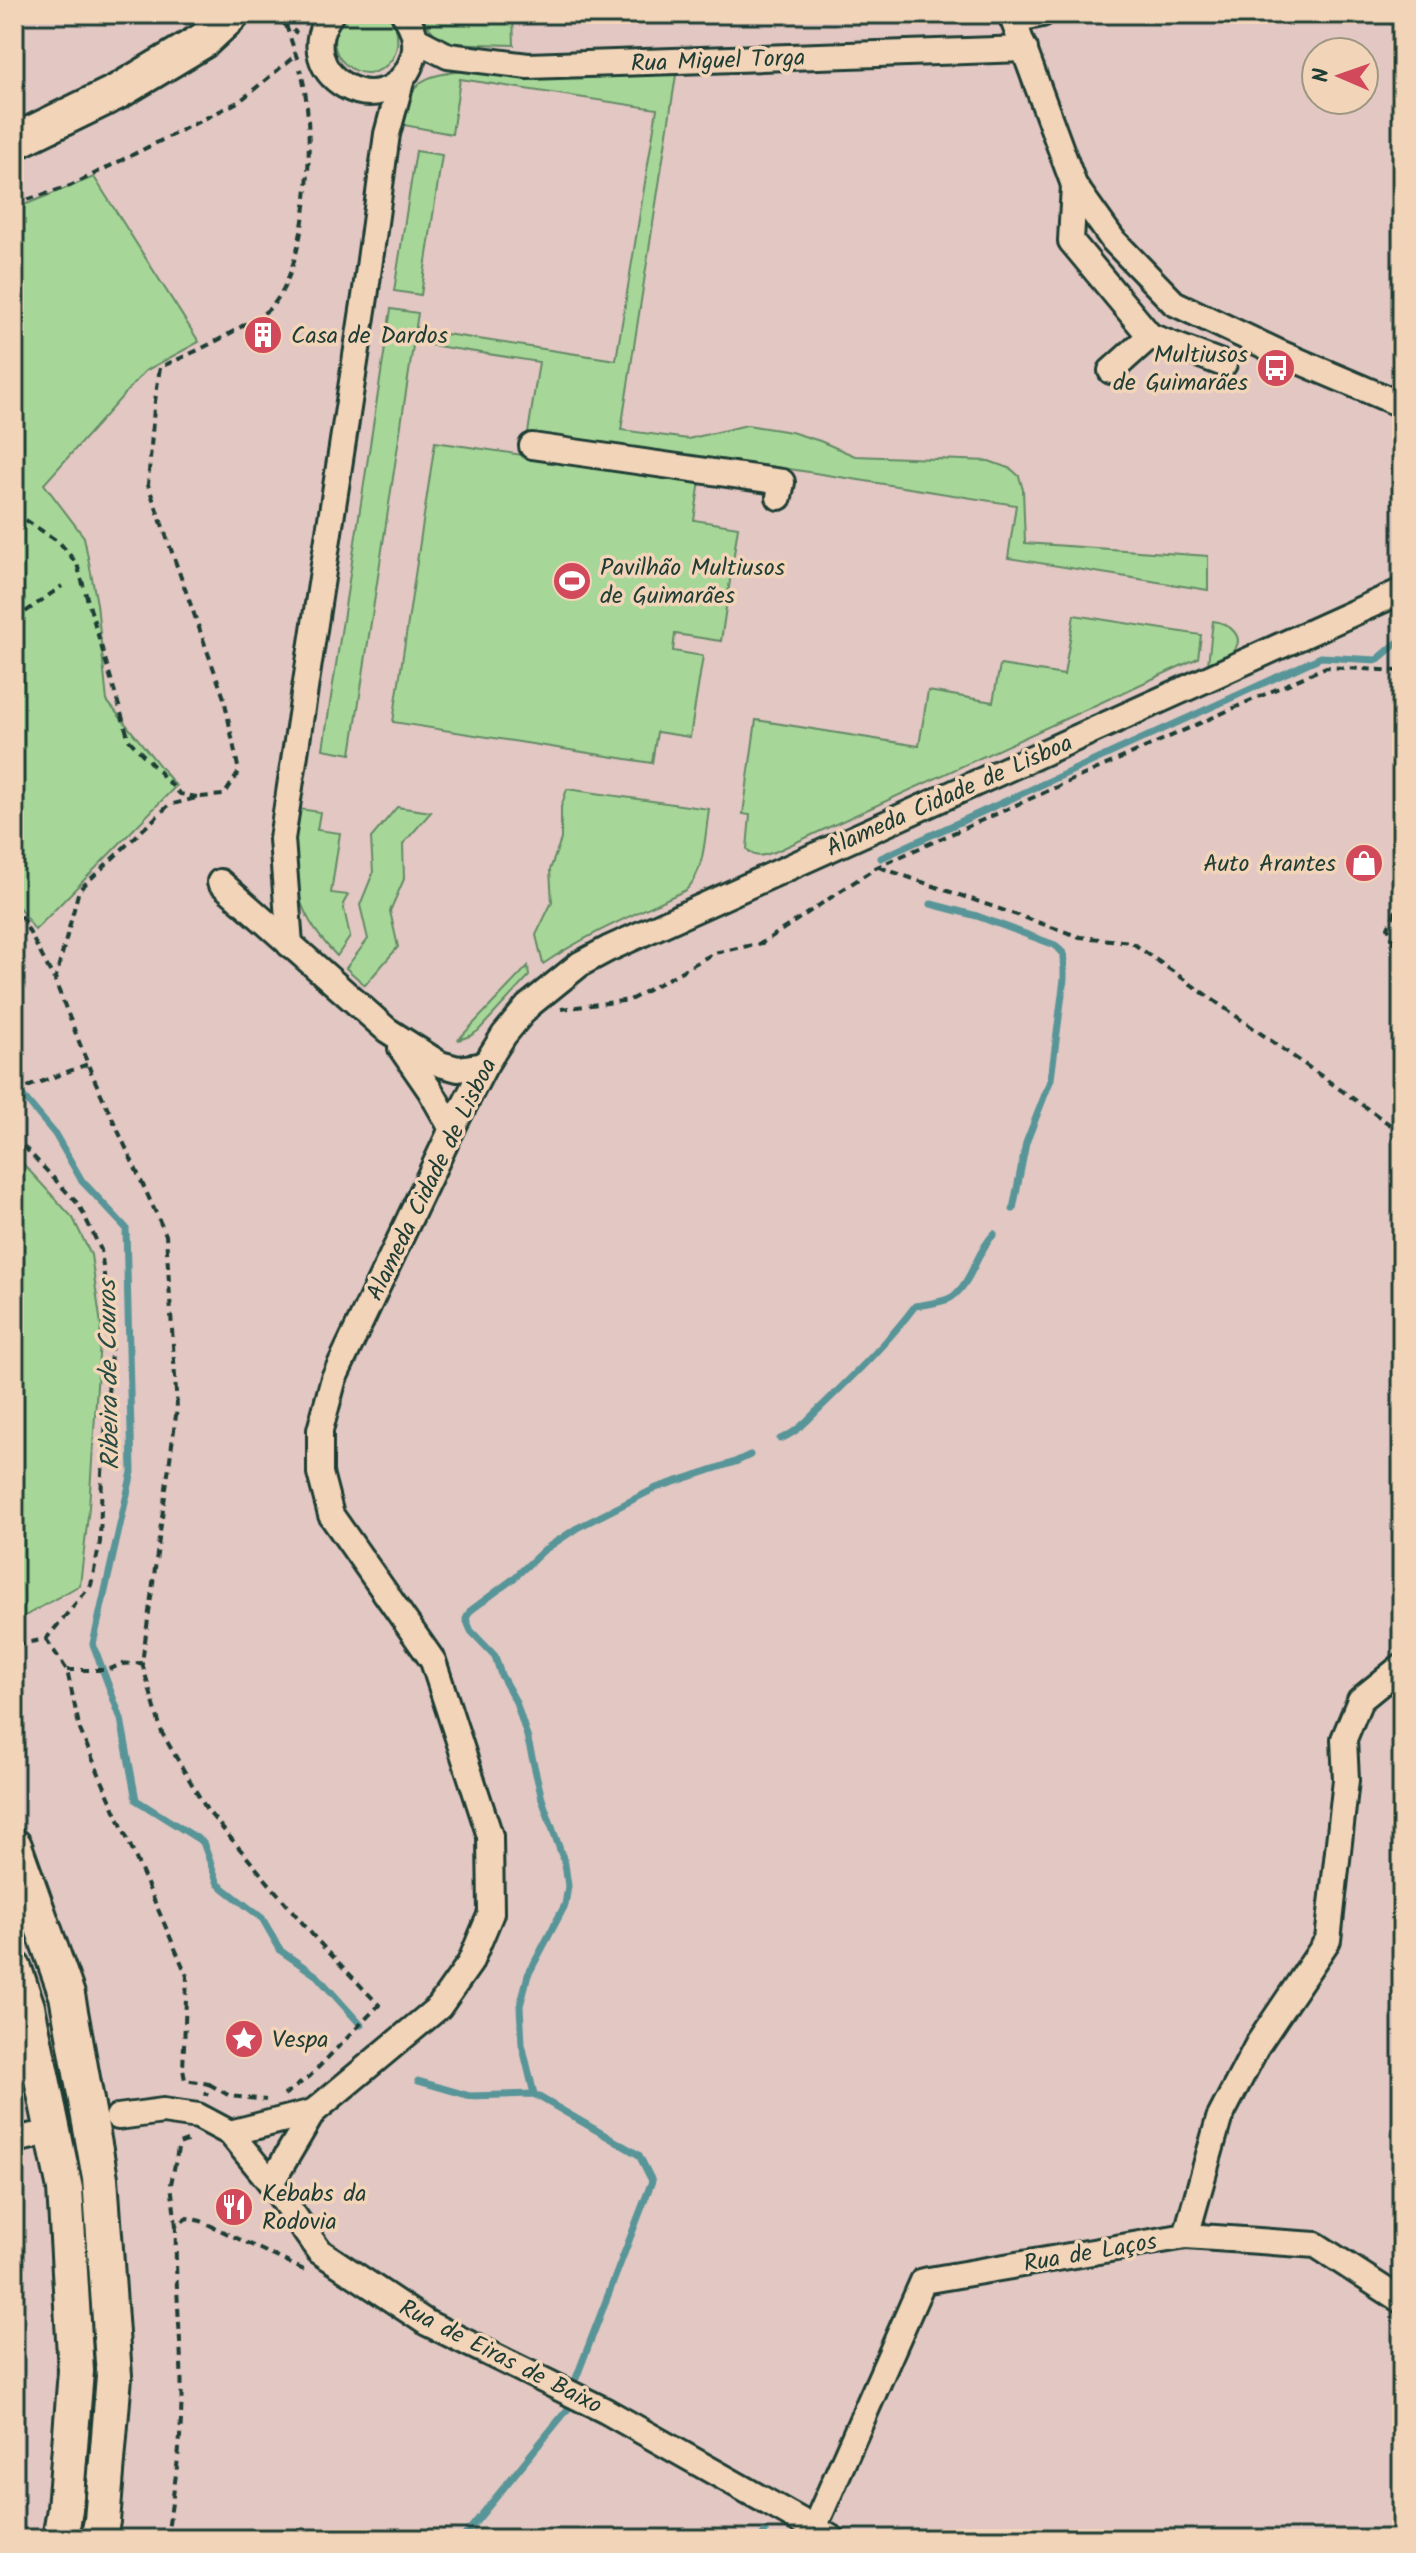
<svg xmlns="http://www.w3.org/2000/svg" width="1416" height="2553" viewBox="0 0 1416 2553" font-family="Kalam,sans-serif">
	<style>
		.green { fill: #a7d798; stroke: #638a66; stroke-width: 2 }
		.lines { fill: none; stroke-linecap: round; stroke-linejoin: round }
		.stream { stroke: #599598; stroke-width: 7 }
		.minor-casing { stroke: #1f3d34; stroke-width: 30 }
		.highway-casing { stroke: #1f3d34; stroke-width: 40 }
		.path { stroke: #1f3d34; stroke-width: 4; stroke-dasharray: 8 6; stroke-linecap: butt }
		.minor { stroke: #f2d4b8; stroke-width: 24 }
		.highway { stroke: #f2d4b8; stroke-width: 34 }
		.labels { text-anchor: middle; stroke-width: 7; stroke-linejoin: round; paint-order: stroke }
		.street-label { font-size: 24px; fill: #1f3d34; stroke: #f2d4b8 }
		.poi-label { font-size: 24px; fill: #1f3d34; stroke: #f2d4b8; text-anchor: start }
		.water-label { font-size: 26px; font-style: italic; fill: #294c45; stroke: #f2d4b8 }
	</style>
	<rect width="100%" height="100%" fill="#e2c7c2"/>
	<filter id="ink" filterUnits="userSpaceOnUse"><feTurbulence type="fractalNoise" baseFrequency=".0125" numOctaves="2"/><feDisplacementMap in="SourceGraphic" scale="16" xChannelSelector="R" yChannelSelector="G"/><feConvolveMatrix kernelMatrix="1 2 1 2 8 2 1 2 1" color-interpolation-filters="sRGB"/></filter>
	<g filter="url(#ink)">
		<g class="green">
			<path d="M348,14c10,0 28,-3 37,1 15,7 15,32 7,44 -27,38 -84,-10 -44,-45z"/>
			<polygon points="418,14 513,14 514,45 442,43"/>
			<path d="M464,71l31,3 181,1 -55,355 67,9 59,-14 44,7 29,9 35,15 134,5 22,8 8,7 4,14 2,53 183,13v34l-200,-32 8,-53 -220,-35 -268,-37 11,-71 -115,-18 2,-13 190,29 41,-251 -197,-30 -8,55 -48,-9c6,-45 17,-49 60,-54z"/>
			<polygon points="416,151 442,155 421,295 394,291"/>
			<polygon points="94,177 199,342 145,371 44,484 84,537 97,604 107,701 176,786 35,930 14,900 14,209"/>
			<polygon points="391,309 418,313 351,754 323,749"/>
			<polygon points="435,442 700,481 694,520 738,527 721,641 675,634 673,651 703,656 690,737 657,732 652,763 393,722"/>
			<path d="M1074,615l127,20 -3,23 -421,193c-12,4 -22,9 -30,-2l3,-34 -7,-1 13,-94 163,26 9,-55 65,11 7,-37 64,10z"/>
			<path d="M1213,621c14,1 35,16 19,31 -6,5 -17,8 -24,12z"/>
			<path d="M567,789l142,20c-4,25 -4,63 -23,81 -49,23 -99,44 -143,74l-7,-29 16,-33 -2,-32 11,-31v-32z"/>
			<polygon points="397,807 431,812 403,844 404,879 390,911 398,947 365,985 346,968 368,939 360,905 373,873 371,838"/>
			<path d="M299,809l21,3 -3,18 23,3 -9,60 17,2 -5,9 7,33 -13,19c-48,-50 -46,-83 -38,-147z"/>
			<polygon points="528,966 529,976 478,1031 470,1036 458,1040"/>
			<polygon points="14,1154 73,1218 91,1255 101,1325 89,1507 80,1585 14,1622"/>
		</g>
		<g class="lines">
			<g class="stream">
				<polyline points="881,858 1321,657 1377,660 1397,643"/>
				<polyline points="931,904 977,916 1055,945 1064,954 1064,979 1051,1079 1026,1143 1013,1209"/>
				<polyline points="14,1082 18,1090 55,1134 82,1181 126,1228 132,1472 93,1644 121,1719 136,1800 203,1842 218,1884 262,1918 281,1951 317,1976 361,2025"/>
				<path d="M780,1439c19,-7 30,-22 44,-35 32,-31 64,-62 91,-98 11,-2 28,-3 37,-9 20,-14 24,-45 42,-63"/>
				<polyline points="418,2081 470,2096 534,2094 639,2155 652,2181 575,2381"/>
				<polyline points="534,2094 522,2044 520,2006 528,1975 565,1905 568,1886 565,1864 542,1799 527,1736 516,1702 501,1675 495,1656 471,1631 466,1619 470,1611 513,1579 544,1550 577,1528 656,1488 735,1462 750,1455"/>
				<polyline points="462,2539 567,2410"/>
				<polyline points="761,2539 765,2532"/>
			</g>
			<g class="minor-casing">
				<g id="minor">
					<path d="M331,14c-45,60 55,116 81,47 7,-17 2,-33 -8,-47"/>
					<polyline points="1011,14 1074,185 1113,240 1174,303 1280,353 1402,405"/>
					<polyline points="1013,20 1042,14"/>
					<polyline points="415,39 448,56 528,66 1025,49"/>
					<polyline points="1074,185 1071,241 1150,336 1111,371"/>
					<polyline points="1150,336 1224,364"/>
					<polyline points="532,446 782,482 779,497"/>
					<polyline points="220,882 387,1030 440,1064 458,1069 485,1065"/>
					<polyline points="290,945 282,839 365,297 387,134 402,78"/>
					<polyline points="401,1048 430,1090 452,1129"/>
					<polyline points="118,2117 163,2111 198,2116 230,2133 271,2183 319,2251 427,2323 606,2411 833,2539"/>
					<polyline points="230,2133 313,2112"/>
					<polyline points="14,2140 33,2136"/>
					<polyline points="271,2183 313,2112 439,2007 470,1963 491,1913 490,1836 433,1661 331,1515 320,1473 320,1430 334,1378 452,1129 485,1065 504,1035 528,1006 580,964 608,949 1402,591"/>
					<polyline points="1186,2236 1316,2245 1402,2301"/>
					<polyline points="814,2528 923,2281 1186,2236 1219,2119 1258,2044 1328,1940 1346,1780 1344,1739 1360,1700 1402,1666"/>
				</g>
			</g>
			<g class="highway-casing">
				<g id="highway">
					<polyline points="14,142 117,92 204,40 232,14"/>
					<polyline points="14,1846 67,1995 100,2178 114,2376 102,2521 98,2539"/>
					<polyline points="14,1969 27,2007 65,2189 76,2371 65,2509 60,2539"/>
				</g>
			</g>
			<g class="path">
				<polyline points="270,14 297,33"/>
				<polyline points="286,25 298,61"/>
				<polyline points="14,204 70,186 240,101 296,55"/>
				<polyline points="14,512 60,543 77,564 129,740 180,794 197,797"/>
				<polyline points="14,620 62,586"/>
				<polyline points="879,867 1080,937 1131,942 1402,1133"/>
				<polyline points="1402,898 1388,927 1402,963"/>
				<polyline points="14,903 54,979"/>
				<polyline points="561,1009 630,1000 714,953 762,943 877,867 1326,667 1402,671"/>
				<polyline points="14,1092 88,1064"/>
				<polyline points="14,1136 79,1205 101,1250 112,1340 102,1474 100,1542 91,1585 46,1639 14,1645"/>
				<polyline points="46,1639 67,1670 80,1730 187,1976 183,2069 185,2080 209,2084 206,2096"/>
				<polyline points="67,1670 108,1670 122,1664 142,1663"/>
				<polyline points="209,2084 230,2096 266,2100"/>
				<path d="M284,2095l25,-18 70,-72 -63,-66 -109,-129 -45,-77 -20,-70 35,-255 -11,-173 -75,-163 -36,-91 24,-91 90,-85 31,-8 24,-2 15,-23 -15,-74 -76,-213 6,-77 6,-41c31,-13 59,-26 87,-44 8,-5 19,-10 25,-17 38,-43 45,-184 28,-237"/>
				<polyline points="176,2226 171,2184 179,2144 192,2139"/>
				<path d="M167,2539c5,-40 13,-82 14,-122 3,-64 -7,-127 -5,-191l11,-8 14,3 105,50"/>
			</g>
			<use href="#minor" class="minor"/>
			<use href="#highway" class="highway"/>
		</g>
	</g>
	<defs>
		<g id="building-disc" transform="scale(2)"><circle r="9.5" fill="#d1495b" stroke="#f2d4b8"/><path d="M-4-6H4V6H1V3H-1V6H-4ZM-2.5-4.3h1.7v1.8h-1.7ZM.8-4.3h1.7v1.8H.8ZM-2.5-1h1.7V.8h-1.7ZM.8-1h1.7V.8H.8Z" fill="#fff"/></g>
		<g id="bus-disc" transform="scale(2)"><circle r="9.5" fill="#d1495b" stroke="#f2d4b8"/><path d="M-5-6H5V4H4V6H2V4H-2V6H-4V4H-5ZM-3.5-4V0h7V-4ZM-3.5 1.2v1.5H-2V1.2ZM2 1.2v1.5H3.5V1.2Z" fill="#fff"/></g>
		<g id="stadium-disc" transform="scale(2)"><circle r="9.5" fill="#d1495b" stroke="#f2d4b8"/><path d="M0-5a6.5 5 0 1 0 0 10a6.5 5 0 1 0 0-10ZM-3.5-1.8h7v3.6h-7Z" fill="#fff"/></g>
		<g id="shop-disc" transform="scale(2)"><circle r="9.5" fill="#d1495b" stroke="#f2d4b8"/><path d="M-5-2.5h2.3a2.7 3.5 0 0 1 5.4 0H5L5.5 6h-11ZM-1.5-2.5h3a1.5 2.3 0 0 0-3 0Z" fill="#fff"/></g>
		<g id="sight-disc" transform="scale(2)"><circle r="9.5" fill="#d1495b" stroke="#f2d4b8"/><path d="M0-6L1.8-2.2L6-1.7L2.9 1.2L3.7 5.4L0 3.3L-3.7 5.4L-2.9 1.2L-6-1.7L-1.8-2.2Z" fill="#fff"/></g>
		<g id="restaurant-disc" transform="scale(2)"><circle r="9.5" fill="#d1495b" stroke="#f2d4b8"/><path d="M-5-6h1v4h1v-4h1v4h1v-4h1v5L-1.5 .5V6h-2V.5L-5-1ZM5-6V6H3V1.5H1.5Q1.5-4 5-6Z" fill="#fff"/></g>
	</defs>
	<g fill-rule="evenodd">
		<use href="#building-disc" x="263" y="335"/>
		<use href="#bus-disc" x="1276" y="368"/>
		<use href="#stadium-disc" x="572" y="581"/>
		<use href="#shop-disc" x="1364" y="863"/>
		<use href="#sight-disc" x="244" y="2039"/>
		<use href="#restaurant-disc" x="234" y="2207"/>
	</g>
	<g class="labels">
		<g class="street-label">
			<text transform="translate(718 60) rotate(-2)" y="8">Rua Miguel Torga</text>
			<text transform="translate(949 795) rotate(-24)" y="8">Alameda Cidade de Lisboa</text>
			<text transform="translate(431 1179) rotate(-64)" y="8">Alameda Cidade de Lisboa</text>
			<text transform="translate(1090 2252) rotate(-10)" y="8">Rua de Laços</text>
			<text transform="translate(501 2356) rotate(27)" y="8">Rua de Eiras de Baixo</text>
		</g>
		<g class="poi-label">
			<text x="291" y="343">Casa de Dardos</text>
			<text x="1248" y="362" text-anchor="end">Multiusos<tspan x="1248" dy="28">de Guimarães</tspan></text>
			<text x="600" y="575">Pavilhão Multiusos<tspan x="600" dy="28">de Guimarães</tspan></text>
			<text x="1336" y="871" text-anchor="end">Auto Arantes</text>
			<text x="272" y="2047">Vespa</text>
			<text x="262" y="2201">Kebabs da<tspan x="262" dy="28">Rodovia</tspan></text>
		</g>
		<g class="water-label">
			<text transform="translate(108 1375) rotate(-91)" y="9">Ribeira de Couros</text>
		</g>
	</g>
	<rect width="1416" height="2553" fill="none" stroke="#f2d4b8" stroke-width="48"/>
	<rect x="24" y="24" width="1368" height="2505" fill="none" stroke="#1f3d34" stroke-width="3" filter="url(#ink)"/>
	<g transform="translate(1340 76) rotate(272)"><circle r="38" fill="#f2d4b8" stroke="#9e9883" stroke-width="2"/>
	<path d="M0-6L14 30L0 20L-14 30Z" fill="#d1495b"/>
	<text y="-12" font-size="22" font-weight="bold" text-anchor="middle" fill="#1f3d34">N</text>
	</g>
</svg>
